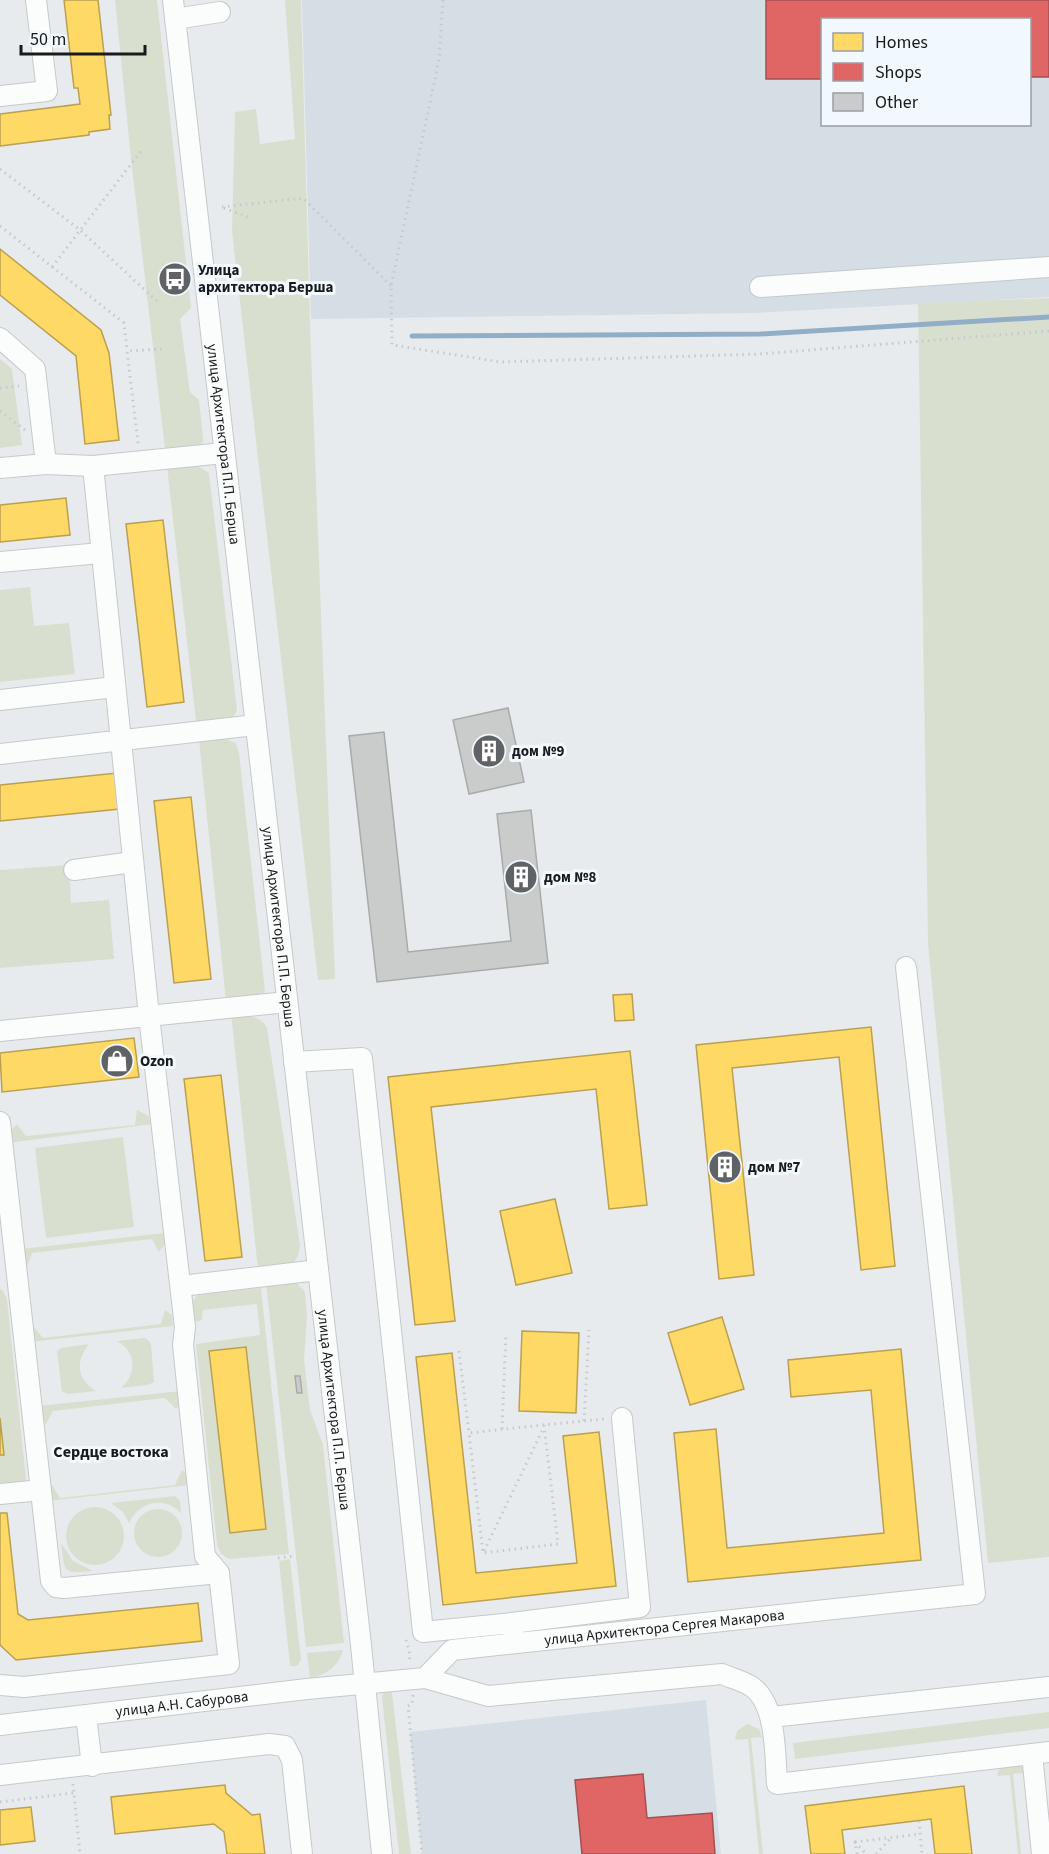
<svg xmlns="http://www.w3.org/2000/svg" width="1049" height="1854" viewBox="0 0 1049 1854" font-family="'Source Sans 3',sans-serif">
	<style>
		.built { fill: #d5dee5; fill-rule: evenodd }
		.green { fill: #d9dfcf; fill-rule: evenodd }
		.homes { fill: #ffd966; stroke: #baa050; stroke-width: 1.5 }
		.shops { fill: #e06666; stroke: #a44f50; stroke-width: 1.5 }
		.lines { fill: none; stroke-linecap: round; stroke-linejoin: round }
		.stream { stroke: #90afc6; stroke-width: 5 }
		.building { fill: #cacbcb; stroke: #a9aaab; stroke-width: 1.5 }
		.minor-casing { stroke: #c6c9cb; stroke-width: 22 }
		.path { stroke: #c7c9ca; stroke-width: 3; stroke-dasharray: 1.5 4.5; stroke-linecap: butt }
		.minor { stroke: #fbfcfc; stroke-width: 20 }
		.labels { text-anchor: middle; stroke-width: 6; stroke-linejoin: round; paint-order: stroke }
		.poi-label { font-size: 15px; font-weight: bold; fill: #181a1c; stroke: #f1f8fe; text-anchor: start }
		.street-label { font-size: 15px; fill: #181a1c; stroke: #f1f8fe }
		.neighbourhood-label { font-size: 16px; font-weight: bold; fill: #181a1c; stroke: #f1f8fe }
	</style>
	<rect width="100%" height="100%" fill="#e7ebee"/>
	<g class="built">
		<path d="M302,0h747v297l-296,16 -442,6zM822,20h208v104h-208z"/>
		<polygon points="706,1700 721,1854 422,1854 410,1732"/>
	</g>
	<g class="green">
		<polygon points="115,0 157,0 191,308 180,319 190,392 199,400 203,438 203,442 197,447 165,449 131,159"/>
		<polygon points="285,0 301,0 310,325 335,979 318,980 232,232 235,112 256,109 260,144 295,139"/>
		<polygon points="1049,298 1049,1557 988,1563 928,944 918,303"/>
		<polygon points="0,359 12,369 22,445 0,448"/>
		<polygon points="194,464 209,473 237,710 233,718 226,721 196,721 167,467"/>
		<polygon points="30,587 34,626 69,623 75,674 0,682 0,590"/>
		<polygon points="226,739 236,743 239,753 265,991 261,998 226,1001 199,740"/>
		<polygon points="69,865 71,903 109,900 114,959 0,968 0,870"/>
		<path d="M231,1013c12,2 30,2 36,15l33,217 -2,11 -6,9 -34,5z"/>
		<polygon points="137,1110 149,1116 152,1124 8,1143 9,1132 17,1124 26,1136 135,1125"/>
		<polygon points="123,1137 134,1227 46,1238 35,1148"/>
		<polygon points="165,1233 164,1245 159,1252 152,1239 32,1253 27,1267 24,1264 21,1249"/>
		<polygon points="285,1281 297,1283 305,1292 307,1316 304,1360 310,1410 323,1445 344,1643 306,1647 266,1283"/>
		<path d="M261,1288l28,266 -60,5 -8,-5 -4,-9 -21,-201 64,-9 -3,-31 -54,6 -1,10 -8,2 -2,-19 5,-8zM246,1347l20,181 -36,5 -21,-182z"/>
		<polygon points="0,1289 3,1291 7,1299 26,1479 26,1482 0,1489 0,1455 4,1454 0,1418"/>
		<polygon points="165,1310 172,1315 173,1326 30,1342 31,1331 34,1327 43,1338 161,1324"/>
		<path d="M144,1338l3,1 4,5 3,38 -6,3 -27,3c16,-14 16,-36 -4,-47z"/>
		<path d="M89,1344c-14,17 -12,35 7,47l-27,3 -7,-2 -5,-41 4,-3z"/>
		<polygon points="181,1391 180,1404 176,1409 165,1398 53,1411 46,1424 42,1421 38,1406"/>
		<polygon points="182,1470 190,1477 190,1485 48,1501 49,1489 52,1485 60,1498 175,1485"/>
		<path d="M175,1496l5,5 1,12c-16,-17 -42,-12 -52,10l-6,-11 -12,-9z"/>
		<circle cx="95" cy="1536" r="29"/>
		<circle cx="158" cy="1533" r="24"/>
		<path d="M61,1543l12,18 20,10c-31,3 -28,2 -32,-28z"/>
		<polygon points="290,1559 301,1660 297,1666 290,1666 279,1561"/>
		<path d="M343,1650c-5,17 -17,25 -33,28l-3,-25z"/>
		<polygon points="391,1685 411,1854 399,1854 382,1698 384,1690"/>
		<polygon points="1049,1712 1049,1728 795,1759 793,1743"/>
		<polygon points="747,1724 759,1729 762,1737 751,1738 763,1854 759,1854 748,1739 735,1740 737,1731"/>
		<polygon points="1021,1765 1025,1773 1013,1774 1021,1854 1018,1854 1010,1775 997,1776 999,1768"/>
	</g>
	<g class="homes">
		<polygon points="64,0 98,0 111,115 109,115 110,129 89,132 89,135 0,146 0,114 80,104 78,88 74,88"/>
		<polygon points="0,249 101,330 109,353 119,440 85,444 76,356 0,295"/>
		<polygon points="66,498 70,535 0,542 0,505"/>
		<polygon points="163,520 184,702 147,707 126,524"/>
		<polygon points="117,773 120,809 0,821 0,785"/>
		<polygon points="191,797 211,979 174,983 154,801"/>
		<polygon points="632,994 634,1020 615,1021 613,995"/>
		<polygon points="871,1027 895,1266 861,1270 839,1057 732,1068 754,1275 719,1279 696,1045"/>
		<polygon points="134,1038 139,1077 2,1092 0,1053"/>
		<polygon points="630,1051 647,1205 609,1209 596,1089 431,1107 455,1321 415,1325 388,1077"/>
		<polygon points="221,1075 242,1257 205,1261 184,1079"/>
		<polygon points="555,1199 572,1273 516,1285 500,1211"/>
		<polygon points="722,1317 744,1389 690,1405 668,1333"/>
		<polygon points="522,1331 579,1333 576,1413 519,1411"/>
		<polygon points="246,1347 266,1529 230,1533 209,1351"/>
		<polygon points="901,1349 921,1560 688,1582 674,1433 716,1429 727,1548 884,1533 871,1390 791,1397 788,1360"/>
		<polygon points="452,1353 476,1573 577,1563 563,1436 599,1432 616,1586 443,1605 416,1357"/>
		<polygon points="0,1418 4,1455 0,1455"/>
		<polygon points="0,1513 7,1513 18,1614 28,1620 198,1603 202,1641 16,1660 0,1645"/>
		<polygon points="225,1785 226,1793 252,1815 260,1814 265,1854 227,1854 224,1832 214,1824 115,1834 111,1797"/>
		<polygon points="964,1786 972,1854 935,1854 931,1819 842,1830 845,1854 811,1854 805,1806"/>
		<polygon points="31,1807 35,1841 0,1845 0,1810"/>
	</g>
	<g class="shops">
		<polygon points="766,0 1049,0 1049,77 1030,77 1030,20 822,20 822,79 766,79"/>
		<polygon points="643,1774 647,1818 712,1813 715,1854 582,1854 575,1780"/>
	</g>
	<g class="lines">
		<polyline class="stream" points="412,336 760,334 1049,317"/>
	</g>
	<g class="building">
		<polygon points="508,708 524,782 469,794 453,720"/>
		<polygon points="384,732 408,952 511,941 497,814 531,810 548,963 377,982 349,736"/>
		<polygon points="295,1376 300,1376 302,1393 297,1393"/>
	</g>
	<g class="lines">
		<g class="minor-casing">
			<g id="minor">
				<path id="s1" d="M173,0l188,1645 21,209"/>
				<polyline points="175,19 220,12"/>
				<polyline points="0,96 47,91 36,0"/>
				<polyline points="760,287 1049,267"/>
				<polyline points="0,338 35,369 46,464"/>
				<polyline points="0,468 46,464 93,466 224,453"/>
				<polyline points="0,562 101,553"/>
				<polyline points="0,700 115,687"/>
				<polyline points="0,754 256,725"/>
				<polyline points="74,870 133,862"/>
				<polyline points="0,1031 287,1002"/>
				<polyline points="294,1062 362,1058 423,1632 512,1623 515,1643"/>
				<polyline points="0,1122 51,1581 56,1587 64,1588 219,1573"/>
				<polyline points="181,1286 318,1270"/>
				<polyline points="0,1494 41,1490"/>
				<polyline points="512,1623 640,1607 622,1418"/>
				<path d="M425,1678l63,18 234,-22c9,4 22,7 30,13 25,17 23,70 25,97l272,-32"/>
				<polyline points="0,1685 24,1687 229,1664 219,1573 205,1556 183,1345 185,1327 149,1016 93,466"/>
				<polyline points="86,1715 92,1766"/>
				<polyline points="771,1717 1049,1687"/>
				<path id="s2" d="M0,1725l307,-36 118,-11 27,-28 523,-56 -69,-627"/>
				<polyline points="1032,1754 1042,1854"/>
				<polyline points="0,1775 269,1744 285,1746 292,1760 302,1854"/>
			</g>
		</g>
		<g class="path">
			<polyline points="443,0 439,60 391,286 392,345 501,362 760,354 1049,331"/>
			<polyline points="0,169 80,230 159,303"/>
			<polyline points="222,207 303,198 391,286"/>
			<polyline points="224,208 248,217"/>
			<polyline points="0,226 124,323 127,351"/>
			<polyline points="52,267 142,150"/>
			<polyline points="0,388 19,386"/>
			<polyline points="0,411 25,430"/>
			<polyline points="138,443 127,351 164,349"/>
			<polyline points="459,1351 469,1433"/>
			<polyline points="584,1421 589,1330"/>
			<path d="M544,1425l14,119 -75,9 -14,-120c46,-5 91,-10 136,-14"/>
			<polyline points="502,1429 506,1333"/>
			<polyline points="484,1551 544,1427"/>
			<polyline points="278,1558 294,1556"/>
			<polyline points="406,1640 410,1655 409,1663"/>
			<polyline points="413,1695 412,1704 408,1706 422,1854"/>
			<polyline points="73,1784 80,1854"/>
			<polyline points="0,1802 74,1793"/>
			<polyline points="919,1821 922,1854"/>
			<polyline points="855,1842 866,1854"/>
			<polyline points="857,1854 855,1842 920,1834"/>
			<polyline points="876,1854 891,1838"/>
		</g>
		<use href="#minor" class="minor"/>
	</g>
	<defs>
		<g id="bus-disc" transform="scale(1.725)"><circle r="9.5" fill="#606366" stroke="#f1f8fe"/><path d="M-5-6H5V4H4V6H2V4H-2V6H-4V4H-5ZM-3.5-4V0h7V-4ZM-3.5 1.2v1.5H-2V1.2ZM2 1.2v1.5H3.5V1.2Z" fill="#fff"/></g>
		<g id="building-disc" transform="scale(1.725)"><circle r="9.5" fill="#606366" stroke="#f1f8fe"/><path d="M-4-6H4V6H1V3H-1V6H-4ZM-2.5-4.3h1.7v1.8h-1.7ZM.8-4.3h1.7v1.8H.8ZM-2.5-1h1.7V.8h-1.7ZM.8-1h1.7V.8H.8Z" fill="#fff"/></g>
		<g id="shop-disc" transform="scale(1.725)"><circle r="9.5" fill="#606366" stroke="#f1f8fe"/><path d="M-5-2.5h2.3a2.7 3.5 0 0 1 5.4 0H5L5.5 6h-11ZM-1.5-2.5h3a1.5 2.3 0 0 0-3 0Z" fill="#fff"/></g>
	</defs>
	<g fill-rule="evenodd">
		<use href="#bus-disc" x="175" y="279"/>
		<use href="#building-disc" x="489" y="751"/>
		<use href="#building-disc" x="521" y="877"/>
		<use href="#shop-disc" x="117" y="1061"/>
		<use href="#building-disc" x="725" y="1167"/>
	</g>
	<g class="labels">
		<g class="poi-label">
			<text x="198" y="275">Улица<tspan x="198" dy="17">архитектора Берша</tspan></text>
			<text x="512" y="756">дом №9</text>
			<text x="544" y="882">дом №8</text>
			<text x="140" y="1066">Ozon</text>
			<text x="748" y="1172">дом №7</text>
		</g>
		<g class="street-label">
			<text dy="5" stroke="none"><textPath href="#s1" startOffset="447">улица Архитектора П.П. Берша</textPath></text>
			<text dy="5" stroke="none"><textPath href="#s1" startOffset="933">улица Архитектора П.П. Берша</textPath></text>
			<text dy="5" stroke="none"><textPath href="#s1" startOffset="1419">улица Архитектора П.П. Берша</textPath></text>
			<text dy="5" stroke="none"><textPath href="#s2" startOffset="680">улица Архитектора Сергея Макарова</textPath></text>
			<text dy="5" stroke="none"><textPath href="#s2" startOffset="183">улица А.Н. Сабурова</textPath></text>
		</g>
		<g class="neighbourhood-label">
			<text x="111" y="1457">Сердце востока</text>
		</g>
	</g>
	<rect x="821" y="18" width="210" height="108" fill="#f1f8fe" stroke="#9a9fa4" stroke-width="1.5"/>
	<rect x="833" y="33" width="30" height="18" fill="#ffd966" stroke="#9a9fa4" stroke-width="1.5"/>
	<text x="875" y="48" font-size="18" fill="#181a1c">Homes</text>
	<rect x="833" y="63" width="30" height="18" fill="#e06666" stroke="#9a9fa4" stroke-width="1.5"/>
	<text x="875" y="78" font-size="18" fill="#181a1c">Shops</text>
	<rect x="833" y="93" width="30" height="18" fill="#cacbcb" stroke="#9a9fa4" stroke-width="1.5"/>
	<text x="875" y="108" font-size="18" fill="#181a1c">Other</text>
	<path d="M21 45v9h124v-9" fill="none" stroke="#181a1c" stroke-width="3"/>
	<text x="30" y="45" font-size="18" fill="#181a1c" stroke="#f1f8fe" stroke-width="4.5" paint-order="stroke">50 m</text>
</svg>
